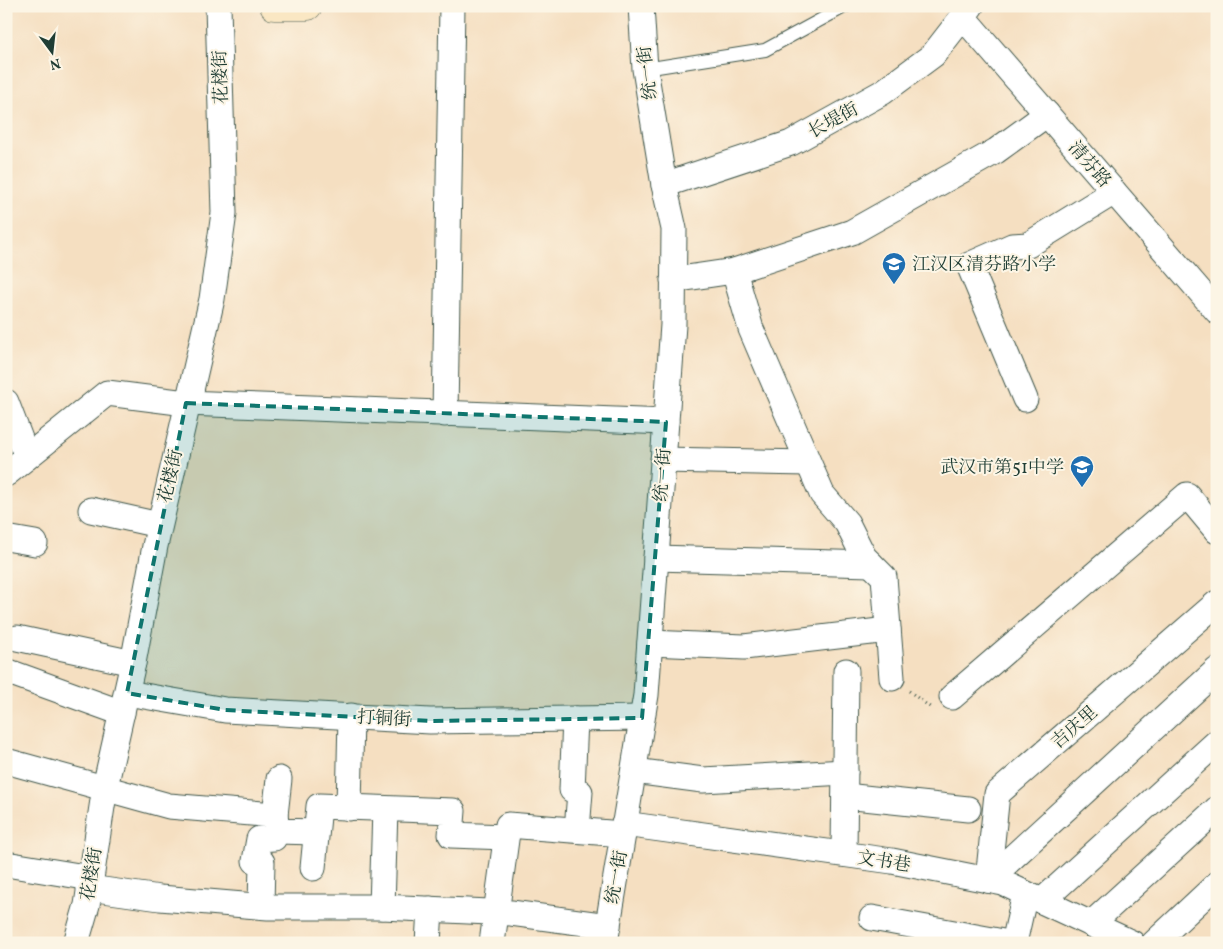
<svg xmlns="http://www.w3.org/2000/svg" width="1223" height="949" viewBox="0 0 1223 949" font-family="Vollkorn,'Noto Serif SC',serif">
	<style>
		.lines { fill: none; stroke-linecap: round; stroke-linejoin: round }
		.lane-casing { stroke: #3f5549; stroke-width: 14 }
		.street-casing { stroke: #3f5549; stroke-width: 27 }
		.secondary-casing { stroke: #3f5549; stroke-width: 29 }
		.path { stroke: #3f5549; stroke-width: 3; stroke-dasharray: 1 4; stroke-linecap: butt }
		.lane { stroke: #fff; stroke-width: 12 }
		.street { stroke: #fff; stroke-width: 25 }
		.secondary { stroke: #fae7c3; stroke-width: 28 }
		.marked { fill: #0f766e; fill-opacity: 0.2; stroke: #0f766e; stroke-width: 4; stroke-dasharray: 10 6; stroke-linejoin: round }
		.labels { text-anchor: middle; stroke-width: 4; stroke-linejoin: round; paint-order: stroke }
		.street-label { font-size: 18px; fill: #1f3d34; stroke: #fcf5e5 }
		.poi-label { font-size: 18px; fill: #1f3d34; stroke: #fcf5e5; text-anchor: start }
	</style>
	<rect width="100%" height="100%" fill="#fcf5e5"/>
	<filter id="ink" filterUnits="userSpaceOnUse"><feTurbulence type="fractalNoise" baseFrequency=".02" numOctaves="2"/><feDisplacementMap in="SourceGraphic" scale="10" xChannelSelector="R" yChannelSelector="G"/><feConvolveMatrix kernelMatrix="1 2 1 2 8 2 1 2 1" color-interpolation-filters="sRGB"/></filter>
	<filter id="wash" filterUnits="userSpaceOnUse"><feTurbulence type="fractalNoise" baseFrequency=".0096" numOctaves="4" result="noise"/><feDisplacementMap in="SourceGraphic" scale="20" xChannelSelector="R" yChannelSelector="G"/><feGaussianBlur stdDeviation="1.12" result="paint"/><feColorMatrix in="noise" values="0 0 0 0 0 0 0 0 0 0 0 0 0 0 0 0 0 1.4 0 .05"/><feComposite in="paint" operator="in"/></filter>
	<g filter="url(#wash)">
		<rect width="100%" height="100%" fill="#f5dfc1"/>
	</g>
	<g filter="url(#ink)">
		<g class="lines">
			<g class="lane-casing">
				<polyline id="lane" points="645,69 765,50 846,6"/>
			</g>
			<g class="street-casing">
				<g id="street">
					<polyline points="963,17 1217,311"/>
					<polyline points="664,185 791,143 883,92 933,55 971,6"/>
					<polyline points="734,271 751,329 822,494 847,523 864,557 884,577 892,678"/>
					<polyline points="673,280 734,271 852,232 996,151 1047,114"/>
					<polyline points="1025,399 969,265 1012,246 1028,245 1114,192"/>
					<polyline points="6,402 27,457"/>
					<polyline points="445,414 452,6"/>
					<polyline points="663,460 808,463"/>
					<polyline points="6,474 107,393 186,403 666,422"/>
					<polyline points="91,510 159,525"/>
					<polyline points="6,538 35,543"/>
					<polyline points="656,558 871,564"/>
					<polyline points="17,638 133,663"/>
					<polyline points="650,643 744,647 888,630"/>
					<polyline points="6,671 122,713"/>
					<polyline points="127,693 225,710 430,721 642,718"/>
					<polyline points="952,697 1187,495 1217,531"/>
					<polyline points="575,719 572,790 580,792 577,830"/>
					<polyline points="6,761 169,806 275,815 277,831 316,832"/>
					<polyline points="634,771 703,780 845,772"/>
					<polyline points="845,796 968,809"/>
					<polyline points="349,808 351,716"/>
					<polyline points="275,815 279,779"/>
					<polyline points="624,824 892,861 1003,883 1132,943"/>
					<polyline points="844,854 846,671"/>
					<polyline points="6,864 91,878"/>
					<polyline points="313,868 319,806 453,811 451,835 506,837"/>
					<polyline points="988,880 997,794 1217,603"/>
					<polyline points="988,880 1217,670"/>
					<polyline points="89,888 160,898 268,907 382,907 511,913 608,926"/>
					<polyline points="1042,901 1217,742"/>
					<polyline points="261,906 262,862 255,861 259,839 274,838 277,831"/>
					<polyline points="382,907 385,809"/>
					<polyline points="872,918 1009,943"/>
					<polyline points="1091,924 1217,809"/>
					<polyline points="76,943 87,905 105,787 133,663 155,546 212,299 224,213 218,6"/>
					<polyline points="428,943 430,909"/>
					<polyline points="492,943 508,825 623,834"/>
					<polyline points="605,943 646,695 673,325 674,229 664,185 645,69 641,6"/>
					<polyline points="1014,943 1025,894"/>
					<polyline points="1154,943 1217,884"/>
				</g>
			</g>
			<g class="secondary-casing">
				<polyline id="secondary" points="274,6 308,6"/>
			</g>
			<polyline class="path" points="909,691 931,708"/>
			<use href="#lane" class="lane"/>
			<use href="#street" class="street"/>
			<use href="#secondary" class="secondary"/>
		</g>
	</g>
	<path class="marked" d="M186,403l480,19 -24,296 -212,3 -205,-11 -98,-17z"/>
	<defs>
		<g id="school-pin" transform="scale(1.25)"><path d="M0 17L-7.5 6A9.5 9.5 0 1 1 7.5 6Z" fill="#1f6fb2" stroke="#fcf5e5"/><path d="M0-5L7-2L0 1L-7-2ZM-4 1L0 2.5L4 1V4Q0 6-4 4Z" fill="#fff"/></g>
	</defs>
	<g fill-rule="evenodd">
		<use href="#school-pin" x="894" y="264"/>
		<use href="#school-pin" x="1082" y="467"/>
	</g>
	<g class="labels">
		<g class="street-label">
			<text transform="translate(647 73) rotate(-97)" y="6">统一街</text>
			<text transform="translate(220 77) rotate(-92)" y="6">花楼街</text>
			<text transform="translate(833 120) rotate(-29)" y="6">长堤街</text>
			<text transform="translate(1090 164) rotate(49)" y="6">清芬路</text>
			<text transform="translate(662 475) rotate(-86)" y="6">统一街</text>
			<text transform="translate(170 476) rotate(-77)" y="6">花楼街</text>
			<text transform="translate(384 718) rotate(3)" y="6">打铜街</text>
			<text transform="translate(1074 727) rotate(-41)" y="6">吉庆里</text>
			<text transform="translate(884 861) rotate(9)" y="6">文书巷</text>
			<text transform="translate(91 874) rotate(-81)" y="6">花楼街</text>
			<text transform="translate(616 877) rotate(-80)" y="6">统一街</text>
		</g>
		<g class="poi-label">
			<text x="912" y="270">江汉区清芬路小学</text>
			<text x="1064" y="473" text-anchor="end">武汉市第51中学</text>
		</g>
	</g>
	<rect width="1223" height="949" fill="none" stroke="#fcf5e5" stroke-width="25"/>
	<g transform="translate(52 52) rotate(165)" stroke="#fcf5e5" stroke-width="4" paint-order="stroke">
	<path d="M0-4L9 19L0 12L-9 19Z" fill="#1f3d34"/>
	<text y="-8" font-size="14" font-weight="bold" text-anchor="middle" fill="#1f3d34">N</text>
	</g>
</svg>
